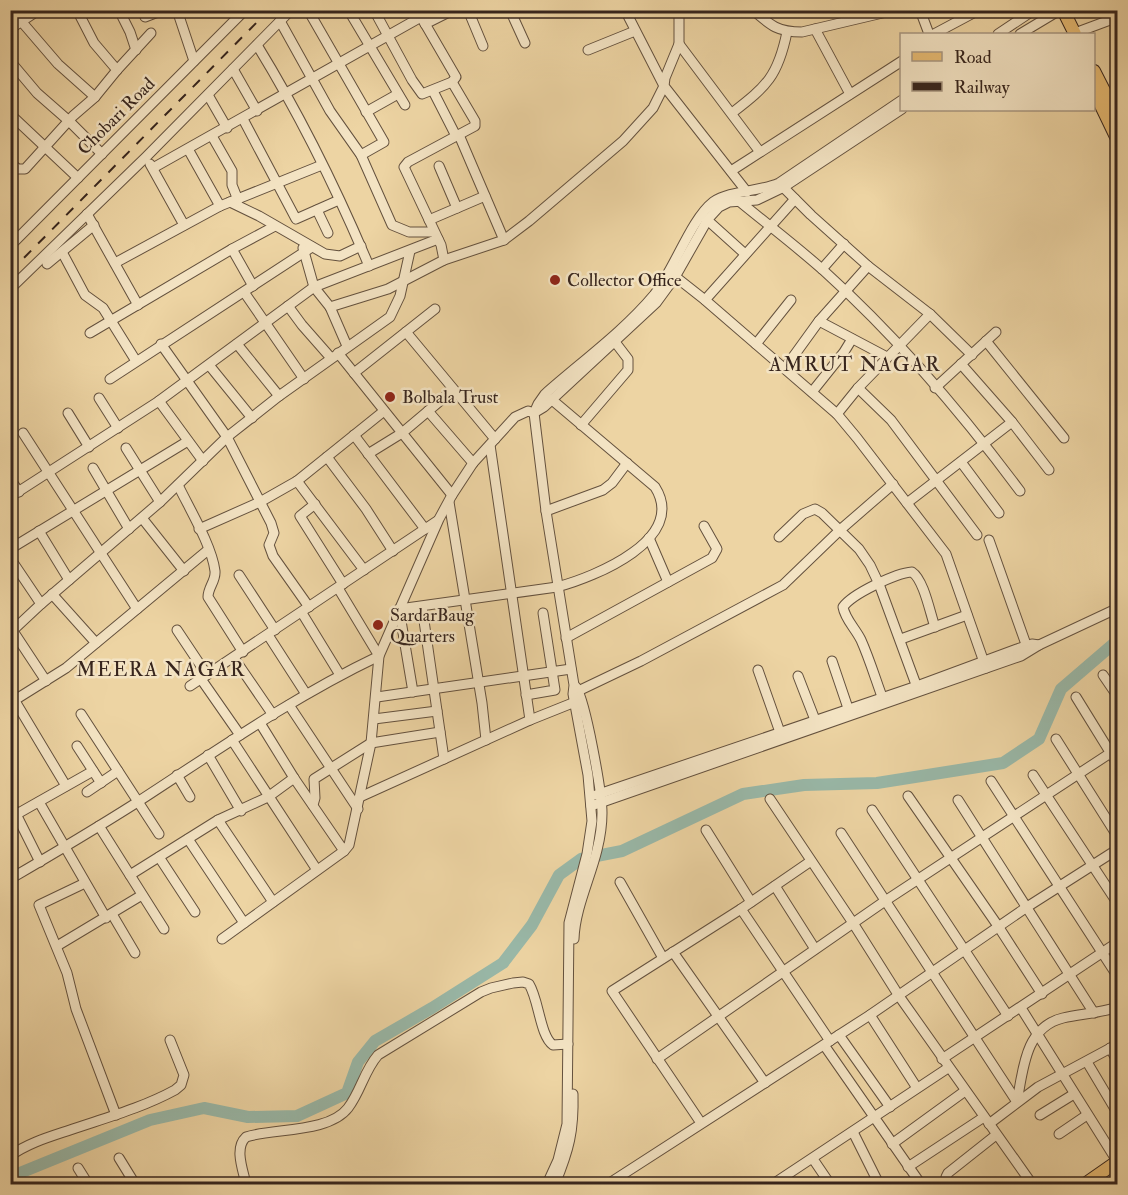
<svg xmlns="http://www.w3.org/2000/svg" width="1128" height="1195" viewBox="0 0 1128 1195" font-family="'IM FELL Double Pica',serif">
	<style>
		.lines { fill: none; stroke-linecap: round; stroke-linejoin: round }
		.river { stroke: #99b8a8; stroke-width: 12 }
		.minor-casing { stroke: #64513e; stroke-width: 11 }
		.major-casing { stroke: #37251d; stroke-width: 14 }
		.minor { stroke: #f3e3c3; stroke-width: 9 }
		.major { stroke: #e6ba72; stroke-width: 12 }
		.rail { stroke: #37251d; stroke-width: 2; stroke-dasharray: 10 10; stroke-linecap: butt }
		.poi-dot { fill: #8f2418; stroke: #f3e3c3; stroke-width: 2 }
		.labels { text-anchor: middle; stroke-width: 5; stroke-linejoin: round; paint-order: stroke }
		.street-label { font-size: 18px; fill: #37251d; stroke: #f3e3c3 }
		.poi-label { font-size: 18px; fill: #37251d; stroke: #f3e3c3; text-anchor: start }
		.neighbourhood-label { font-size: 20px; letter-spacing: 1.5px; fill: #37251d; stroke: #f3e3c3 }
	</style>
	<rect width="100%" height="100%" fill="#edd4a3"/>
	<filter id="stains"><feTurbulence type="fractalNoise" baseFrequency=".00333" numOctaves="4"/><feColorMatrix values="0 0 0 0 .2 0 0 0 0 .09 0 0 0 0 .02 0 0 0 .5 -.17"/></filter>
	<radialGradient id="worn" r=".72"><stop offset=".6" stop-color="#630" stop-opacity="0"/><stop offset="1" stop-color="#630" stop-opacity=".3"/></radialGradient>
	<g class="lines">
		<polyline class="river" points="10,1177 150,1120 204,1108 248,1117 297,1116 347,1093 358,1062 375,1041 432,1008 503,963 532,925 559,875 581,859 622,851 743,794 804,785 877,783 1003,763 1039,739 1061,689 1118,640"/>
		<g class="minor-casing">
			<g id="minor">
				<polyline points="77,10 94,43 117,70"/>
				<polyline points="119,10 130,32 136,50"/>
				<polyline points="177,10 194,61"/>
				<polyline points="308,10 384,142 361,155"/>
				<polyline points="374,10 412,80 422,94 452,82 456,77 417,10"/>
				<polyline points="468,10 483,46"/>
				<polyline points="510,10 525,43"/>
				<polyline points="679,10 679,44 665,78 664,86 747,192"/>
				<path d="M753,10c18,16 25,22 49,22l93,-22"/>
				<polyline points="920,10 929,34"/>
				<polyline points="349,11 405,105"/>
				<polyline points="145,17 163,10"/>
				<polyline points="21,21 58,64 95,97"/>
				<polyline points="280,21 330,111 361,155 392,225 409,232 434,232"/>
				<polyline points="425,24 453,10"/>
				<polyline points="10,29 39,10"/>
				<polyline points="815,29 850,94"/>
				<polyline points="1075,33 1118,17"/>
				<polyline points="934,34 979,10"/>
				<polyline points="998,34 1034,10"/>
				<polyline points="1020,34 1060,10"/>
				<polyline points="679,44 760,152"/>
				<path d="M257,45c43,70 80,145 112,221"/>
				<polyline points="588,50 635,31"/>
				<polyline points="10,61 37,93 69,121 102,154"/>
				<polyline points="233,69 257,111"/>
				<polyline points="433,91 456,136"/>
				<polyline points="208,95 227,128"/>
				<polyline points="366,112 398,94"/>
				<path d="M732,113c35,-27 46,-37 55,-81"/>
				<polyline points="10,114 78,178"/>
				<polyline points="243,119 296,219 339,200"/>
				<polyline points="459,135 504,240"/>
				<polyline points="212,136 232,171 232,185 238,200"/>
				<polyline points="188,149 220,206"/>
				<polyline points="10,163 18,169 25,169 73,116 95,97 117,70 151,33"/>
				<polyline points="150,164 184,225"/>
				<polyline points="439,166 457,208"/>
				<polyline points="153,168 421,17"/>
				<polyline points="731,171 902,61"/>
				<polyline points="781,185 811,215 868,266 930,314 972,355"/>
				<path d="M739,201c28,23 57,45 84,69 73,66 139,143 197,221"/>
				<polyline points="230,202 259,216 325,254 340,256 361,246"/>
				<polyline points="317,210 328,233"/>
				<polyline points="87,214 138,305"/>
				<polyline points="704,217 744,253"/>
				<polyline points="429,220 485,196"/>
				<polyline points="10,246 245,10"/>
				<polyline points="303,248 314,287 330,307 347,346"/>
				<polyline points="232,249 253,286"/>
				<polyline points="62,252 85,295 103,308 136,361"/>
				<polyline points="444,260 441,245 404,167 408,162 475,126 475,121 452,82"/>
				<polyline points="115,263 220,206 322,165"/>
				<polyline points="47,264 94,225"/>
				<polyline points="822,269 844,244"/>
				<polyline points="672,274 705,300 837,414 857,438 946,554 986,668"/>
				<polyline points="10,289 146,157 291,10"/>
				<polyline points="244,292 304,379"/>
				<polyline points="705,300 795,199"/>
				<polyline points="288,306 302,325 331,358"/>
				<polyline points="330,307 388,289 444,260 504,240 529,221 623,141 653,108 664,86 625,10"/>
				<polyline points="819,321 887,357"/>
				<polyline points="406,332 495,439"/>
				<polyline points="90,333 232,249 275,226"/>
				<polyline points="986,341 1064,438"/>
				<polyline points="161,344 227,437 271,523 274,533 269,545 273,556 309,607"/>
				<polyline points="237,344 279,396"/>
				<polyline points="756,344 791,300"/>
				<polyline points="338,353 452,495"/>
				<polyline points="961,364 1012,422 1049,470"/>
				<polyline points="209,365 252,418"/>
				<polyline points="785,368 819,321 868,266"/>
				<polyline points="354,373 435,309"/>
				<polyline points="110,379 312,247"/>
				<polyline points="858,388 891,420 977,535"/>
				<polyline points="935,388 996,332"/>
				<polyline points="812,392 844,352 852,339"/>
				<polyline points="99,398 118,428"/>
				<polyline points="159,401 203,461"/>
				<polyline points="428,411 473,463"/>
				<polyline points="68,413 89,447"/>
				<polyline points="837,414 858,388 930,314"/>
				<polyline points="581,425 628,370 628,359 615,342"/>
				<polyline points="23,433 137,609"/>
				<polyline points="354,435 425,529"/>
				<polyline points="490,445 530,720"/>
				<polyline points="126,448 160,502"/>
				<polyline points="368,454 402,433 453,390"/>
				<polyline points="327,457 366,509 393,551"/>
				<polyline points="961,462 999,513"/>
				<polyline points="93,468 129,529"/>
				<polyline points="10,479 19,492"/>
				<polyline points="297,481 364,570"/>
				<path d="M178,485c11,23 34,61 37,86 1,10 -7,16 -7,26l35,55"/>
				<polyline points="10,497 159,401 314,287 438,239"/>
				<polyline points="449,502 482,703 486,740"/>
				<polyline points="907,503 1012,422"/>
				<polyline points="315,504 300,516 343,584"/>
				<polyline points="546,511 603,490 612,483 627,463"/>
				<polyline points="142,518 184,571"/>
				<polyline points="199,529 260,502 297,481 384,411"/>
				<polyline points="39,531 69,580"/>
				<polyline points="779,537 803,514 815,509 822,513 859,549 870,565 879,584 918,690"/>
				<polyline points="649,538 668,582"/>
				<polyline points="989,540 1028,650"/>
				<polyline points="10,549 188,441"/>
				<polyline points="10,558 41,604"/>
				<polyline points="239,575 275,630"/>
				<polyline points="52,594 96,643"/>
				<polyline points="422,607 444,759"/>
				<polyline points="302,613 340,675"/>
				<polyline points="177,630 207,675"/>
				<polyline points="13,631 46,681"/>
				<polyline points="10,633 41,604 160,502 227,437 279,396 390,317 400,296 410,251"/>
				<polyline points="268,635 306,694"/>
				<polyline points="566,638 712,558 717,549 704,526"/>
				<polyline points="901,639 967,615"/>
				<polyline points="234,658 273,715"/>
				<polyline points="832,661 850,714"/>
				<polyline points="758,670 782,738"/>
				<polyline points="1103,675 1118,697"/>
				<polyline points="798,676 817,725"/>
				<polyline points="201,679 240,735"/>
				<polyline points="190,686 437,521"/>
				<path d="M413,692l-14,-83 158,-22c38,-10 131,-48 98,-100l-104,-88"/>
				<polyline points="574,693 641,661 783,585 840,530 893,484"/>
				<polyline points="526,695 555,690 543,613"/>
				<polyline points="377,697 571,669"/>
				<polyline points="1076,697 1118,765"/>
				<polyline points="15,701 66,786"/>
				<path d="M884,702c-8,-21 -14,-42 -23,-62 -6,-12 -16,-21 -18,-33 9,-13 53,-34 69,-35 12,8 18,41 23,55"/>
				<polyline points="10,703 66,668 208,550"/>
				<polyline points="289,705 358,809"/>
				<polyline points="81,714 159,834"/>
				<polyline points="374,719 437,711"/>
				<polyline points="260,723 294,778 344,851"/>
				<polyline points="1056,739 1118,837"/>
				<polyline points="232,740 317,870"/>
				<polyline points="77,746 101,783"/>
				<polyline points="208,755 241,811"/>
				<polyline points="177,775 190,797"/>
				<polyline points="1033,775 1118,904"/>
				<polyline points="991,781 1118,977"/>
				<polyline points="87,792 118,771"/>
				<polyline points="596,795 917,686 1017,649 1032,644 1039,645"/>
				<polyline points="908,796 998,926 1042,994"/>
				<polyline points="360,797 530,720 575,702"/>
				<polyline points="770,799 853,923 899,996 1032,1184"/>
				<polyline points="958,800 1094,1013"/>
				<polyline points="10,802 40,862"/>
				<polyline points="39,802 106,918"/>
				<polyline points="313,805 315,798 314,779 371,743 440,732"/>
				<polyline points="591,806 1021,656 1039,645 1118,608"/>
				<polyline points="872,810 1008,1016"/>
				<polyline points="17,814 93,771"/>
				<polyline points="218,820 273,902"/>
				<polyline points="99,826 164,929"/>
				<polyline points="706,830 751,902"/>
				<polyline points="841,833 1017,1102"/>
				<polyline points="188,839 244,923"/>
				<polyline points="159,857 195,912"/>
				<polyline points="130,875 218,820 268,797 294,778"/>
				<path d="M10,879c43,-25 85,-50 126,-76 80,-52 157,-106 243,-147l-41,-68"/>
				<polyline points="620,882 663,958"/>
				<polyline points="85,883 39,905 67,973 76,1009 116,1115"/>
				<polyline points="775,886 815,949"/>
				<polyline points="741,909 830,1041"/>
				<polyline points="112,914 135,953"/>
				<polyline points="222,939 344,851 349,845 371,743 379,656 439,519 452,495 473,463 515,417 528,411 534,413 544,407 656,303 675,277 708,219 719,207 729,202 757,200 784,187 902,109"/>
				<path d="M574,939c1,-30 16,-60 23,-89 3,-12 5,-25 5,-37 0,-20 -16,-110 -26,-126"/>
				<polyline points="57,946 142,895"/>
				<polyline points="673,952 765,1083"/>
				<polyline points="1021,1008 1117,1161"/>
				<polyline points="870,1015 917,1088"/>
				<polyline points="839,1035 890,1107"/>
				<polyline points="824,1045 918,1180 918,1184"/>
				<polyline points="1110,1048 1118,1062"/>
				<polyline points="657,1059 885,901 1118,748"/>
				<polyline points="942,1059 1118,942"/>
				<polyline points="1087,1062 1118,1114"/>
				<path d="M1017,1102c6,-32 8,-75 46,-84 18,-4 37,-5 55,-11"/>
				<polyline points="1040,1115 1074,1094"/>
				<polyline points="701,1123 612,991 741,909 811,861"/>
				<polyline points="989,1124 1038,1087 1118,1044"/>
				<polyline points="853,1132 879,1184"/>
				<polyline points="1059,1134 1087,1115"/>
				<polyline points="892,1144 965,1091"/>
				<path d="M10,1156c18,-13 39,-19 60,-26 35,-12 72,-22 105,-40l6,-5 3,-10 -14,-35"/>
				<polyline points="119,1158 135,1184"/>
				<polyline points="813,1159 830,1184"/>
				<polyline points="908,1167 984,1117"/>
				<polyline points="78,1168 88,1184"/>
				<path d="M246,1184c-3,-14 -12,-36 0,-47 27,-9 83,-4 102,-29 13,-17 16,-37 30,-53l103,-63 10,-4 22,-5 10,-1 6,2c10,16 11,52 24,61l15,-1"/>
				<path d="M547,1184l11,-24 9,-36 2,-201 18,-69 5,-33 -4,-46 -15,-81 1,-9 -28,-174 -12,-98 4,-9 7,-10c36,-32 78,-62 109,-99 20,-25 37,-76 59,-93 18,-12 46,-10 66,-19l123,-83"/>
				<path d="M555,1184c14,-34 19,-53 18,-90"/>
				<polyline points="608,1184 870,1015 1027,907 1118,849"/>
				<polyline points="773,1184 948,1068"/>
				<polyline points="948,1184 946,1177 948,1173 996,1135"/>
			</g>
		</g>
		<g class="major-casing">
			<g id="major">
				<polyline points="1063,10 1075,34"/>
				<polyline points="1094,71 1118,118"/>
				<polyline points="1094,91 1118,141"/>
				<polyline points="1085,1184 1118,1161"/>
			</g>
		</g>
		<use href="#minor" class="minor"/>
		<use href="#major" class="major"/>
		<polyline class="rail" points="10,272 269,10"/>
	</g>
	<g class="poi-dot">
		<circle cx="555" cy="280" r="6"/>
		<circle cx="390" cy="397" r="6"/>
		<circle cx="378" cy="625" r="6"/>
	</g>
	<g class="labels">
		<g class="street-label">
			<text transform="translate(116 116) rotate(-45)" y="6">Chobari Road</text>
		</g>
		<g class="poi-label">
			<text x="567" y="286">Collector Office</text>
			<text x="402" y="403">Bolbala Trust</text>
			<text x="390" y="621">SardarBaug<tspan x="390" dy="21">Quarters</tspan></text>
		</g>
		<g class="neighbourhood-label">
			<text x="855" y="371">AMRUT NAGAR</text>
			<text x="161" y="676">MEERA NAGAR</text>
		</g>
	</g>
	<rect width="1128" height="1195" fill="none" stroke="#edd4a3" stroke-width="36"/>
	<rect x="12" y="12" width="1104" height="1171" fill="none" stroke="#37251d" stroke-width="3"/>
	<rect x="18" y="18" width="1092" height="1159" fill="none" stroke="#37251d" stroke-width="1.5"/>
	<rect x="900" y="33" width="195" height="78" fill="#f3e3c3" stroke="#a89781" stroke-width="1.5"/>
	<rect x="912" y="52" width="30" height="9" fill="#e6ba72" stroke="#a89781" stroke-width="1.5"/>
	<text x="954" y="63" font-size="18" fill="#37251d">Road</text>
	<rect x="912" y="82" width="30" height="9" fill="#37251d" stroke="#a89781" stroke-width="1.5"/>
	<text x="954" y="93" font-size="18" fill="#37251d">Railway</text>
	<rect width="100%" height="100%" filter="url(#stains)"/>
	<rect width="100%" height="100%" fill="url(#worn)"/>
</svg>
